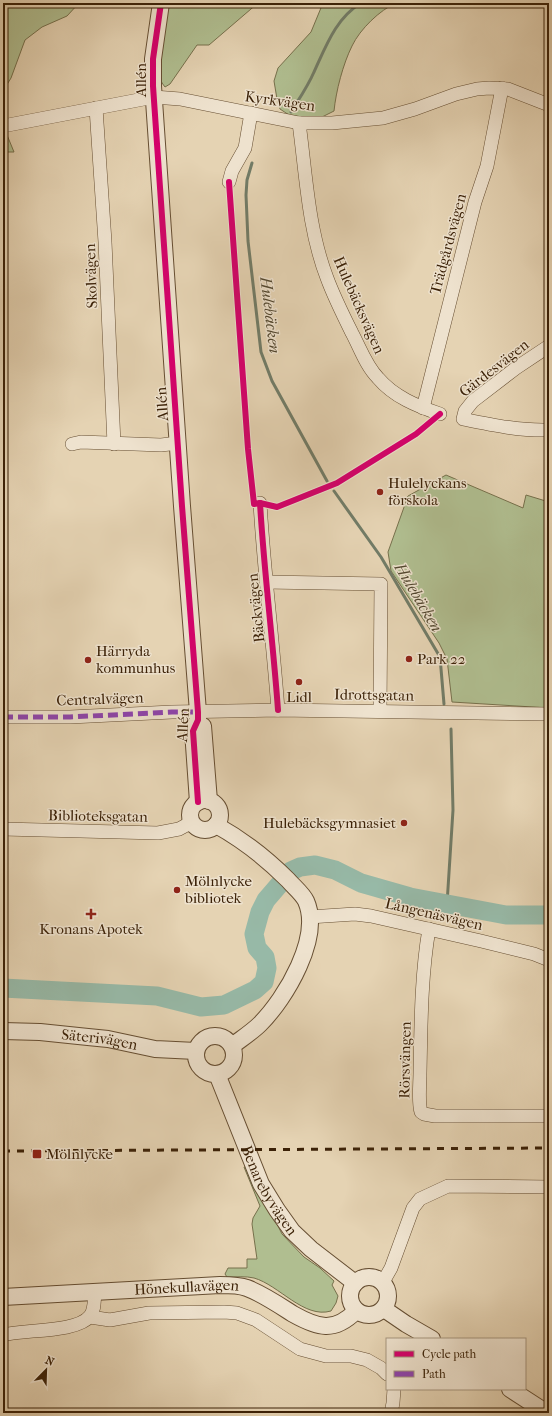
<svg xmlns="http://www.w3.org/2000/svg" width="552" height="1416" viewBox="0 0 552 1416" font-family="'IM FELL French Canon',serif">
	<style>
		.green { fill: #b0be90; stroke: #76704c }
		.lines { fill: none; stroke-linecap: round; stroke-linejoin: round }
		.stream { stroke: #727c67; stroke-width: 3 }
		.river { stroke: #97b9a7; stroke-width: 19 }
		.minor-casing { stroke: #664e32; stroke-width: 14 }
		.tertiary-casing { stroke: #664e32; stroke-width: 18 }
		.minor { stroke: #eee2ce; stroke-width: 13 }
		.tertiary { stroke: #eee2ce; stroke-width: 16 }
		.rail { stroke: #3b2107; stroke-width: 3; stroke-dasharray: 7 7; stroke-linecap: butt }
		.quiet { stroke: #8e44ad; stroke-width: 5; stroke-dasharray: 10 5; stroke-linecap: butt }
		.cycleway-casing { stroke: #eee2ce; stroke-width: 8 }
		.cycleway { stroke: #d6006c; stroke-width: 6 }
		.poi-dot { fill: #8f2418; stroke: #eee2ce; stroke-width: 1.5 }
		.labels { text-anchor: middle; stroke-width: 3; stroke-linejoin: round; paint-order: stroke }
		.street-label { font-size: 15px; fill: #3b2107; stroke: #eee2ce }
		.poi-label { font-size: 15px; fill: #3b2107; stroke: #eee2ce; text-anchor: start }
		.water-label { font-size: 16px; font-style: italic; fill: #52472f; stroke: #eee2ce }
	</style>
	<rect width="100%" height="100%" fill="#e5d3b3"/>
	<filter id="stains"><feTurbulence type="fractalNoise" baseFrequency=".005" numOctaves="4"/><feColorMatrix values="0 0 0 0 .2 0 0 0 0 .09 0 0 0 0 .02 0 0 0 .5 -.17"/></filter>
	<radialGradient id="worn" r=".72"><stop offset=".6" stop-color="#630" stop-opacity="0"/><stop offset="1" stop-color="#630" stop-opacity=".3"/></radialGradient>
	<g class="green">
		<polygon points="3,3 79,3 67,16 42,27 25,40 11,78 3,91"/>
		<polygon points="167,3 258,3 209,45 197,45 170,84 165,87 162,83 160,77 162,27"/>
		<path d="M323,3h73c-16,7 -36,26 -44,43 -9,18 -16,45 -18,65l-12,6 -16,1 -17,-3 -9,-6 -3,-10 -3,-18 4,-13 33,-36z"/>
		<polygon points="7,135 14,152 3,152 3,136"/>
		<polygon points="446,475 523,508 526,495 549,502 549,708 452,702 447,659 439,643 391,571 388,552 408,496"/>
		<path d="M251,1166l11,28 20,40 22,23 16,11 14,13 -2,4 6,11 -2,7 -5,8c-27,8 -52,-26 -77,-33 -8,-2 -18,-1 -27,-1l-2,-3 3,-6h19v-9h10l-5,-35 1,-6 7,-12 -16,-39z"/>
	</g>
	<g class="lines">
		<g class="stream">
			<path d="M291,112c8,-13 17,-26 23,-40 12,-26 22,-54 47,-69"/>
			<polyline points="252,163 247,180 246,195 248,241 261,352 272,381 327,481"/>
			<polyline points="334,491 381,557 440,657 444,704"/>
			<polyline points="447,904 453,810 451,729"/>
		</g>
		<polyline class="river" points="3,988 157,996 201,1007 224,1005 255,990 264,982 267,968 265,957 257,948 254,934 260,912 266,900 291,871 300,867 315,865 335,870 361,883 410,897 506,915 549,915"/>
		<g class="minor-casing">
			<g id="minor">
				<polyline points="96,108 105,242 114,444"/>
				<path d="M299,123c7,51 9,106 28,155 7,19 16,37 25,55 8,15 14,33 26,45 16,19 39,28 62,36"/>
				<polyline points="3,126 154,97 180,99 299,123 332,123 383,118 415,109 456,94 477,89 489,88 508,89 549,105"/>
				<polyline points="229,182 232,171 245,148 251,113"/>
				<path d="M549,346l-33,22 -43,33 -8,10 -2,8c29,6 57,12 86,11"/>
				<polyline points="423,408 475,202 487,166 502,88"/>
				<polyline points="72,444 81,442 161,445 178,443"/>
				<path d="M260,503c4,69 13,138 18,207"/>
				<polyline points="266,582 381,584 380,711"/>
				<polyline points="3,717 70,717 172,712 278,710 549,714"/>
				<polyline points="3,829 158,833 179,829 192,822"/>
				<polyline points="309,917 355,914 371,916 481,941 534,954 549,960"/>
				<path d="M429,929c-8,47 -8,96 -9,144 0,11 -2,29 1,39l3,2 11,2h114"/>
				<polyline points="383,1282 391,1268 413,1208 420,1199 448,1186 549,1187"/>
				<polyline points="90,1317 110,1320 149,1313 224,1312 237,1313 256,1320 300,1349 326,1356 351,1356 367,1360 381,1368 387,1374"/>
				<path d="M3,1335c21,-6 74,-2 87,-19 5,-6 4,-16 5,-24"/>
				<polyline points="391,1413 393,1403 394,1389"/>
			</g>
		</g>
		<g class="tertiary-casing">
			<g id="tertiary">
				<polyline points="161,3 153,59 153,86 182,506 198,712 198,720 193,731 198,802"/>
				<polyline points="203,726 209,801"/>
				<circle cx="205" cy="815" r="15"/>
				<path d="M216,825c27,15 51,34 72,55 6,7 14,13 18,21 16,36 -20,97 -46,123 -8,8 -19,15 -28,22"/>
				<path id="s1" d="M3,1031l37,1 48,5 20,2 47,10 41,2"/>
				<circle cx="215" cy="1055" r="19"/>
				<path id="s2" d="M217,1074l44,110 16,26 15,21 19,18 44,34"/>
				<circle cx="369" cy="1296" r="19"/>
				<path id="s3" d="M3,1297l217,-12c9,0 19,0 27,3 16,6 32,17 46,26 25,14 41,19 63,-3"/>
				<polyline points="384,1309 406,1324 432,1339"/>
				<polyline points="510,1389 547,1413"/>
			</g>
		</g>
		<use href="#minor" class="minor"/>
		<use href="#tertiary" class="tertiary"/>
		<polyline class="rail" points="3,1151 549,1148"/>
		<polyline class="quiet" points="3,717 70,717 172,712 198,712"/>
		<g class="cycleway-casing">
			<g id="cycleway">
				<polyline points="161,3 153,59 153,86 182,506 198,712 198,720 193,731 198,802"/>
				<polyline points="229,182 248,449 254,504 260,503 277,507 337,483 416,434 440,414"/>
				<path d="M260,503c4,69 13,138 18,207"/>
			</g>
		</g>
		<use href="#cycleway" class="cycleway"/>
	</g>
	<g class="poi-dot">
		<circle cx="380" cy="492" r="4"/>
		<circle cx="409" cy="659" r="4"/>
		<circle cx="88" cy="660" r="4"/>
		<circle cx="299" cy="682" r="4"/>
		<circle cx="404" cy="823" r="4"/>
		<circle cx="177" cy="890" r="4"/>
		<path d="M89 908h4v4h4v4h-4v4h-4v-4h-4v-4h4z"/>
		<rect x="32" y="1149" width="10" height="10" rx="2"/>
	</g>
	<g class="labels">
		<g class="street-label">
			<text transform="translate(141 80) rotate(-90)" y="5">Allén</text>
			<text transform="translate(280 101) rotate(8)" y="5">Kyrkvägen</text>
			<text transform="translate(448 244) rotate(-75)" y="5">Trädgårdsvägen</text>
			<text transform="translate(91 276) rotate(-92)" y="5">Skolvägen</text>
			<text transform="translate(359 305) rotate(66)" y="5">Hulebäcksvägen</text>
			<text transform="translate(494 368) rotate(-38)" y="5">Gärdesvägen</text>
			<text transform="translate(162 404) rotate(-94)" y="5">Allén</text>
			<text transform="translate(256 608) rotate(-96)" y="5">Bäckvägen</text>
			<text transform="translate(374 695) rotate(1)" y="5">Idrottsgatan</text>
			<text transform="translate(100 699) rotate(-2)" y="5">Centralvägen</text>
			<text transform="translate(183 725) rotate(-87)" y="5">Allén</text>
			<text transform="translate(98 816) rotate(1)" y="5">Biblioteksgatan</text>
			<text transform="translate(434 914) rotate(13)" y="5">Långenäsvägen</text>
			<text dy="5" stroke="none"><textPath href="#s1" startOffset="97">Säterivägen</textPath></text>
			<text transform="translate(405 1060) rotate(-89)" y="5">Rörsvängen</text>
			<text dy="5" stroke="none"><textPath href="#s2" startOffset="128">Benarebyvägen</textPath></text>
			<text dy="5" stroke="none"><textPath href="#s3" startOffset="184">Hönekullavägen</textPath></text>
		</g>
		<g class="poi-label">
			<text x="388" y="488">Hulelyckans<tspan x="388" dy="17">förskola</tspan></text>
			<text x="96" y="656">Härryda<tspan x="96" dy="17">kommunhus</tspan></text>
			<text x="417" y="664">Park 22</text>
			<text x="299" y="702" text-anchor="middle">Lidl</text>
			<text x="396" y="828" text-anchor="end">Hulebäcksgymnasiet</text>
			<text x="185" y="886">Mölnlycke<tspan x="185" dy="17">bibliotek</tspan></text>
			<text x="91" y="934" text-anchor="middle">Kronans Apotek</text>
			<text x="46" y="1159">Mölnlycke</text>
		</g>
		<g class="water-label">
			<text transform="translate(271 315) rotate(83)" y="6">Hulebäcken</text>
			<text transform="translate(419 597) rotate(59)" y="6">Hulebäcken</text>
		</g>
	</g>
	<rect width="552" height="1416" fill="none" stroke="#e5d3b3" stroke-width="16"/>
	<rect x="4" y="4" width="544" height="1408" fill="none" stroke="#3b2107" stroke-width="2"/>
	<rect x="8" y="8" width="536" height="1400" fill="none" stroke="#3b2107"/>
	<rect x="386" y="1338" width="140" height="52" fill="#eee2ce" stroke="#a6957e"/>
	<rect x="394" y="1351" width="20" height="6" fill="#d6006c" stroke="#a6957e"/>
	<text x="422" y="1358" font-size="12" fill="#3b2107">Cycle path</text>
	<rect x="394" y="1371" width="20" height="6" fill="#8e44ad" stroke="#a6957e"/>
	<text x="422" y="1378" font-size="12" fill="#3b2107">Path</text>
	<g transform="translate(46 1370) rotate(23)" stroke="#eee2ce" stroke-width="3" paint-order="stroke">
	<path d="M0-3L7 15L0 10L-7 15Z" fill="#3b2107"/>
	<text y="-6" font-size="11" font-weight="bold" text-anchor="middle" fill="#3b2107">N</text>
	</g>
	<rect width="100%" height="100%" filter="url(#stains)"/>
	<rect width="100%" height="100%" fill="url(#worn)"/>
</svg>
